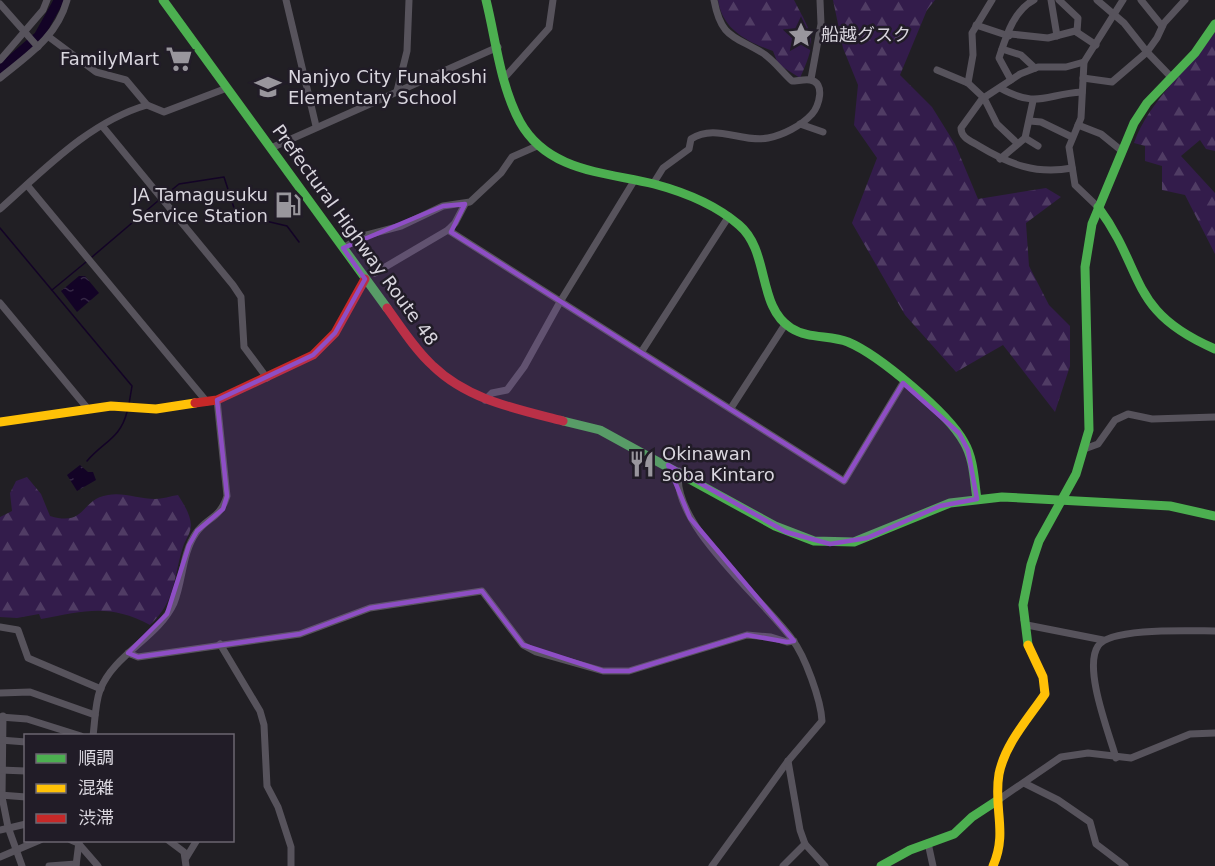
<svg xmlns="http://www.w3.org/2000/svg" width="1215" height="866" viewBox="0 0 1215 866" font-family="'DejaVu Sans','Noto Sans JP',sans-serif">
	<style>
		.forest { fill: url(#forest-firs) }
		.water { fill: url(#water-ripples) }
		.lines { fill: none; stroke-linecap: round; stroke-linejoin: round }
		.stream { stroke: #130326; stroke-width: 1.5 }
		.river { stroke: #130326; stroke-width: 10 }
		.street { stroke: #57535c; stroke-width: 7 }
		.fast { stroke: #4caf50; stroke-width: 9 }
		.slow { stroke: #ffc107; stroke-width: 9 }
		.jam { stroke: #c62828; stroke-width: 9 }
		.marked { fill: #8e4ec5; fill-opacity: 0.2; stroke: #8e4ec5; stroke-width: 4.5; stroke-linejoin: round }
		.labels { text-anchor: middle; stroke-width: 5; stroke-linejoin: round; paint-order: stroke }
		.poi-label { font-size: 18px; fill: #d9d6de; stroke: #211c27; text-anchor: start }
		.street-label { font-size: 18px; fill: #d9d6de; stroke: #211c27 }
	</style>
	<defs>
		<pattern id="forest-firs" width="22" height="20" patternUnits="userSpaceOnUse" patternTransform="scale(1.5)"><rect width="22" height="20" fill="#331c4b"/><path d="M5 1l3.5 6h-7zM16 11l3.5 6h-7z" fill="#503c64"/></pattern>
		<pattern id="water-ripples" width="26" height="14" patternUnits="userSpaceOnUse" patternTransform="scale(1.5)"><rect width="26" height="14" fill="#130326"/><path d="M2 4q2-2 4 0t4 0M15 11q2-2 4 0t4 0" fill="none" stroke="#352745"/></pattern>
	</defs>
	<rect width="100%" height="100%" fill="#211f24"/>
	<g class="forest">
		<path d="M718,0h76c19,37 24,38 6,78l-22,-14 -5,-13c-26,-9 -51,-22 -55,-51z"/>
		<polygon points="833,0 935,0 927,10 900,75 932,107 955,144 978,199 1046,188 1061,197 1026,223 1029,266 1049,305 1070,326 1070,366 1055,412 1003,345 956,372 905,315 852,223 877,158 854,125 858,85 843,48"/>
		<path d="M1215,32v119l-9,-2 -6,-9 -19,16 34,37v61l-30,-59 -23,-5v-24l-17,-5v-15l-11,-3c15,-43 55,-74 81,-111z"/>
		<path d="M27,477l14,17 9,22c37,11 30,-17 58,-21 15,-3 32,4 47,4 7,0 16,-3 23,-4 6,10 12,18 13,30 0,8 -6,15 -8,22 -10,31 -7,54 -33,78 -41,-22 -65,-14 -109,-6l-2,-5 -22,4 -17,-1v-100l12,-6 -2,-18 6,-12z"/>
	</g>
	<g class="water">
		<polygon points="79,276 85,276 99,293 77,312 61,291"/>
		<polygon points="80,465 88,472 93,472 96,480 77,491 67,475"/>
	</g>
	<g class="lines">
		<g class="stream">
			<polyline points="163,197 179,184 224,177 236,214 287,226 299,242"/>
			<polyline points="0,228 132,386 129,404"/>
			<polyline points="92,257 159,200"/>
			<polyline points="52,290 86,262"/>
			<path d="M87,461c17,-20 33,-22 40,-49"/>
		</g>
		<polyline class="river" points="0,70 39,36 59,0"/>
		<g class="street">
			<polyline points="286,0 316,126"/>
			<polyline points="1051,0 1057,36"/>
			<polyline points="1059,0 1078,18 1077,32"/>
			<polyline points="1097,0 1124,23 1147,52 1157,38 1164,23 1185,0"/>
			<polyline points="1141,0 1162,26"/>
			<polyline points="0,4 38,47"/>
			<polyline points="976,25 1009,36"/>
			<polyline points="1010,34 1048,38 1075,31 1096,45"/>
			<polyline points="49,37 96,72 126,80 147,105 164,112 227,88"/>
			<polyline points="1002,49 1021,55 1035,68"/>
			<polyline points="0,60 43,10 47,0"/>
			<polyline points="937,70 968,83 984,98 997,124 1017,143"/>
			<polyline points="505,77 549,28 553,0"/>
			<path d="M0,78c28,-23 57,-41 67,-78"/>
			<polyline points="1083,78 1112,82 1147,52 1172,78"/>
			<polyline points="811,79 821,24 820,0"/>
			<path d="M1011,80l-12,-22c7,-21 14,-47 35,-58"/>
			<polyline points="968,83 973,55 972,33 992,0"/>
			<path d="M1000,88c38,21 45,6 82,4"/>
			<polyline points="397,91 407,51 409,0"/>
			<polyline points="1030,121 1041,122 1072,137"/>
			<polyline points="800,124 823,132"/>
			<polyline points="1078,125 1101,134 1122,151"/>
			<polyline points="103,127 233,285 241,297 244,347 267,378"/>
			<polyline points="1025,138 1038,146"/>
			<polyline points="271,148 498,47"/>
			<polyline points="1000,159 1025,138 1033,101"/>
			<path d="M1072,168c-36,7 -63,-4 -93,-22 -8,-5 -18,-8 -18,-18l21,-29 38,-25 18,-7h28l18,-5"/>
			<path d="M653,184l10,-16 26,-19 2,-10c24,-16 51,4 77,-1 15,-3 33,-12 44,-24 7,-7 14,-32 -2,-34 -5,-1 -13,1 -18,1 -10,-9 -20,-23 -31,-29 -29,-17 -40,-15 -47,-52"/>
			<polyline points="27,185 207,402"/>
			<polyline points="1098,207 1075,185 1069,147 1081,118 1084,62 1123,0"/>
			<path d="M0,209c44,-39 89,-87 147,-104"/>
			<polyline points="448,230 844,481 903,383"/>
			<polyline points="343,248 363,236 401,226 443,206 470,202 501,173 512,157 537,146"/>
			<polyline points="375,273 448,230 455,223 465,204"/>
			<polyline points="0,303 88,409"/>
			<polyline points="642,351 729,216"/>
			<polyline points="485,400 492,393 507,390 524,367 560,302 634,181"/>
			<polyline points="731,408 786,323"/>
			<polyline points="1087,448 1098,444 1115,420 1128,414 1152,419 1215,417"/>
			<path d="M679,471c-10,51 83,127 113,168 13,17 29,61 30,82l-34,40 -76,105"/>
			<polyline points="1024,620 1027,625 1103,640"/>
			<polyline points="0,627 18,630 28,658 101,689"/>
			<polyline points="220,644 260,711 264,725 267,786 278,807 291,847 291,866"/>
			<polyline points="128,653 138,657 300,634 370,608 482,591 523,645 536,652 603,671 629,671 747,635 771,637 787,642 794,641"/>
			<polyline points="0,693 30,692 95,715"/>
			<polyline points="3,716 2,797 8,827 22,866"/>
			<polyline points="0,717 27,719 81,736"/>
			<path d="M93,736c2,-15 2,-32 7,-46 14,-36 58,-52 74,-87 9,-22 8,-50 22,-70 11,-16 24,-14 31,-37l-10,-96"/>
			<polyline points="0,740 26,742"/>
			<path d="M1116,758c-7,-25 -33,-90 -18,-112 12,-19 94,-15 117,-15"/>
			<polyline points="788,761 800,830 805,844 825,866"/>
			<polyline points="0,770 26,771"/>
			<polyline points="1024,783 1058,800 1090,822 1096,844 1125,866"/>
			<polyline points="0,795 26,797"/>
			<polyline points="998,800 1061,757 1088,753 1131,758 1190,734 1215,733"/>
			<polyline points="0,830 26,824"/>
			<polyline points="71,840 78,843 98,866"/>
			<polyline points="168,840 184,852 186,866"/>
			<polyline points="928,843 933,866"/>
			<polyline points="0,857 40,840"/>
			<polyline points="186,858 197,840"/>
			<polyline points="49,866 76,864"/>
			<polyline points="76,866 79,842"/>
			<polyline points="783,866 805,844"/>
		</g>
		<g class="fast">
			<polyline points="163,0 387,308"/>
			<path d="M486,0c10,40 14,85 34,122 28,50 85,50 134,62 30,8 62,21 85,41 31,26 18,82 52,103 17,11 39,7 57,14 31,13 100,71 116,100 10,17 10,38 13,57"/>
			<path d="M1098,207c48,65 29,104 117,142"/>
			<polyline points="563,421 600,430 775,526 814,541 854,542 950,503 1002,497 1170,506 1215,516"/>
			<polyline points="1028,645 1023,605 1031,565 1039,541 1076,474 1089,430 1085,267 1092,224 1134,123 1147,103 1195,53 1215,24"/>
			<polyline points="881,866 910,850 954,834 972,817 998,800"/>
		</g>
		<g class="slow">
			<polyline points="0,422 111,406 156,409 195,403"/>
			<path d="M993,866c15,-34 0,-58 6,-92 6,-30 29,-55 46,-80l-2,-17 -15,-32"/>
		</g>
		<g class="jam">
			<path d="M387,308c14,19 28,42 46,58 35,34 84,43 130,55"/>
			<polyline points="195,403 217,400 313,355 335,333 365,279"/>
		</g>
	</g>
	<path class="marked" d="M465,204l-14,28 393,249 59,-98 56,50 9,17 9,49 -37,7 -73,32 -37,6 -44,-12 -118,-67 22,53 104,123 -7,1 -40,-7 -118,36h-26l-80,-26 -41,-54 -112,17 -70,26 -162,23 -10,-4 39,-39 22,-69 8,-14 26,-22 4,-13 -10,-96 96,-45 22,-22 30,-54 -22,-31 100,-42z"/>
	<defs>
		<g id="sight-bare" transform="scale(2.07)"><path d="M0-6L1.8-2.2L6-1.7L2.9 1.2L3.7 5.4L0 3.3L-3.7 5.4L-2.9 1.2L-6-1.7L-1.8-2.2Z" fill="#99969d" stroke="#211c27" stroke-width="2.5" paint-order="stroke"/></g>
		<g id="supermarket-bare" transform="scale(2.07)"><path d="M-6-5.5h2.5l.6 2H6L4.5 2H-2.5L-4.4-4H-6ZM-1.5 3.2a1.3 1.3 0 1 0 .1 0ZM3 3.2a1.3 1.3 0 1 0 .1 0Z" fill="#99969d" stroke="#211c27" stroke-width="2.5" paint-order="stroke"/></g>
		<g id="school-bare" transform="scale(2.07)"><path d="M0-5L7-2L0 1L-7-2ZM-4 1L0 2.5L4 1V4Q0 6-4 4Z" fill="#99969d" stroke="#211c27" stroke-width="2.5" paint-order="stroke"/></g>
		<g id="fuel-bare" transform="scale(2.07)"><path d="M-5.5-6h7V0h2V4h1.3V-2.5L3-4.5l.8-.8L6-3V5H2.5V1h-1V6h-7ZM-4.2-4.7v3.2H.2V-4.7Z" fill="#99969d" stroke="#211c27" stroke-width="2.5" paint-order="stroke"/></g>
		<g id="restaurant-bare" transform="scale(2.07)"><path d="M-5-6h1v4h1v-4h1v4h1v-4h1v5L-1.5 .5V6h-2V.5L-5-1ZM5-6V6H3V1.5H1.5Q1.5-4 5-6Z" fill="#99969d" stroke="#211c27" stroke-width="2.5" paint-order="stroke"/></g>
	</defs>
	<g fill-rule="evenodd">
		<use href="#sight-bare" x="801" y="35"/>
		<use href="#supermarket-bare" x="179" y="59"/>
		<use href="#school-bare" x="268" y="87"/>
		<use href="#fuel-bare" x="288" y="205"/>
		<use href="#restaurant-bare" x="642" y="464"/>
	</g>
	<g class="labels">
		<g class="poi-label">
			<text x="821" y="41">船越グスク</text>
			<text x="159" y="65" text-anchor="end">FamilyMart</text>
			<text x="288" y="83">Nanjyo City Funakoshi<tspan x="288" dy="21">Elementary School</tspan></text>
			<text x="268" y="201" text-anchor="end">JA Tamagusuku<tspan x="268" dy="21">Service Station</tspan></text>
			<text x="662" y="460">Okinawan<tspan x="662" dy="21">soba Kintaro</tspan></text>
		</g>
		<g class="street-label">
			<text transform="translate(355 235) rotate(54)" y="6">Prefectural Highway Route 48</text>
		</g>
	</g>
	<rect x="24" y="734" width="210" height="108" fill="#211c27" stroke="#6b6670" stroke-width="1.5"/>
	<rect x="36" y="754" width="30" height="9" fill="#4caf50" stroke="#6b6670" stroke-width="1.5"/>
	<text x="78" y="764" font-size="18" fill="#d9d6de">順調</text>
	<rect x="36" y="784" width="30" height="9" fill="#ffc107" stroke="#6b6670" stroke-width="1.5"/>
	<text x="78" y="794" font-size="18" fill="#d9d6de">混雑</text>
	<rect x="36" y="814" width="30" height="9" fill="#c62828" stroke="#6b6670" stroke-width="1.5"/>
	<text x="78" y="824" font-size="18" fill="#d9d6de">渋滞</text>
</svg>
